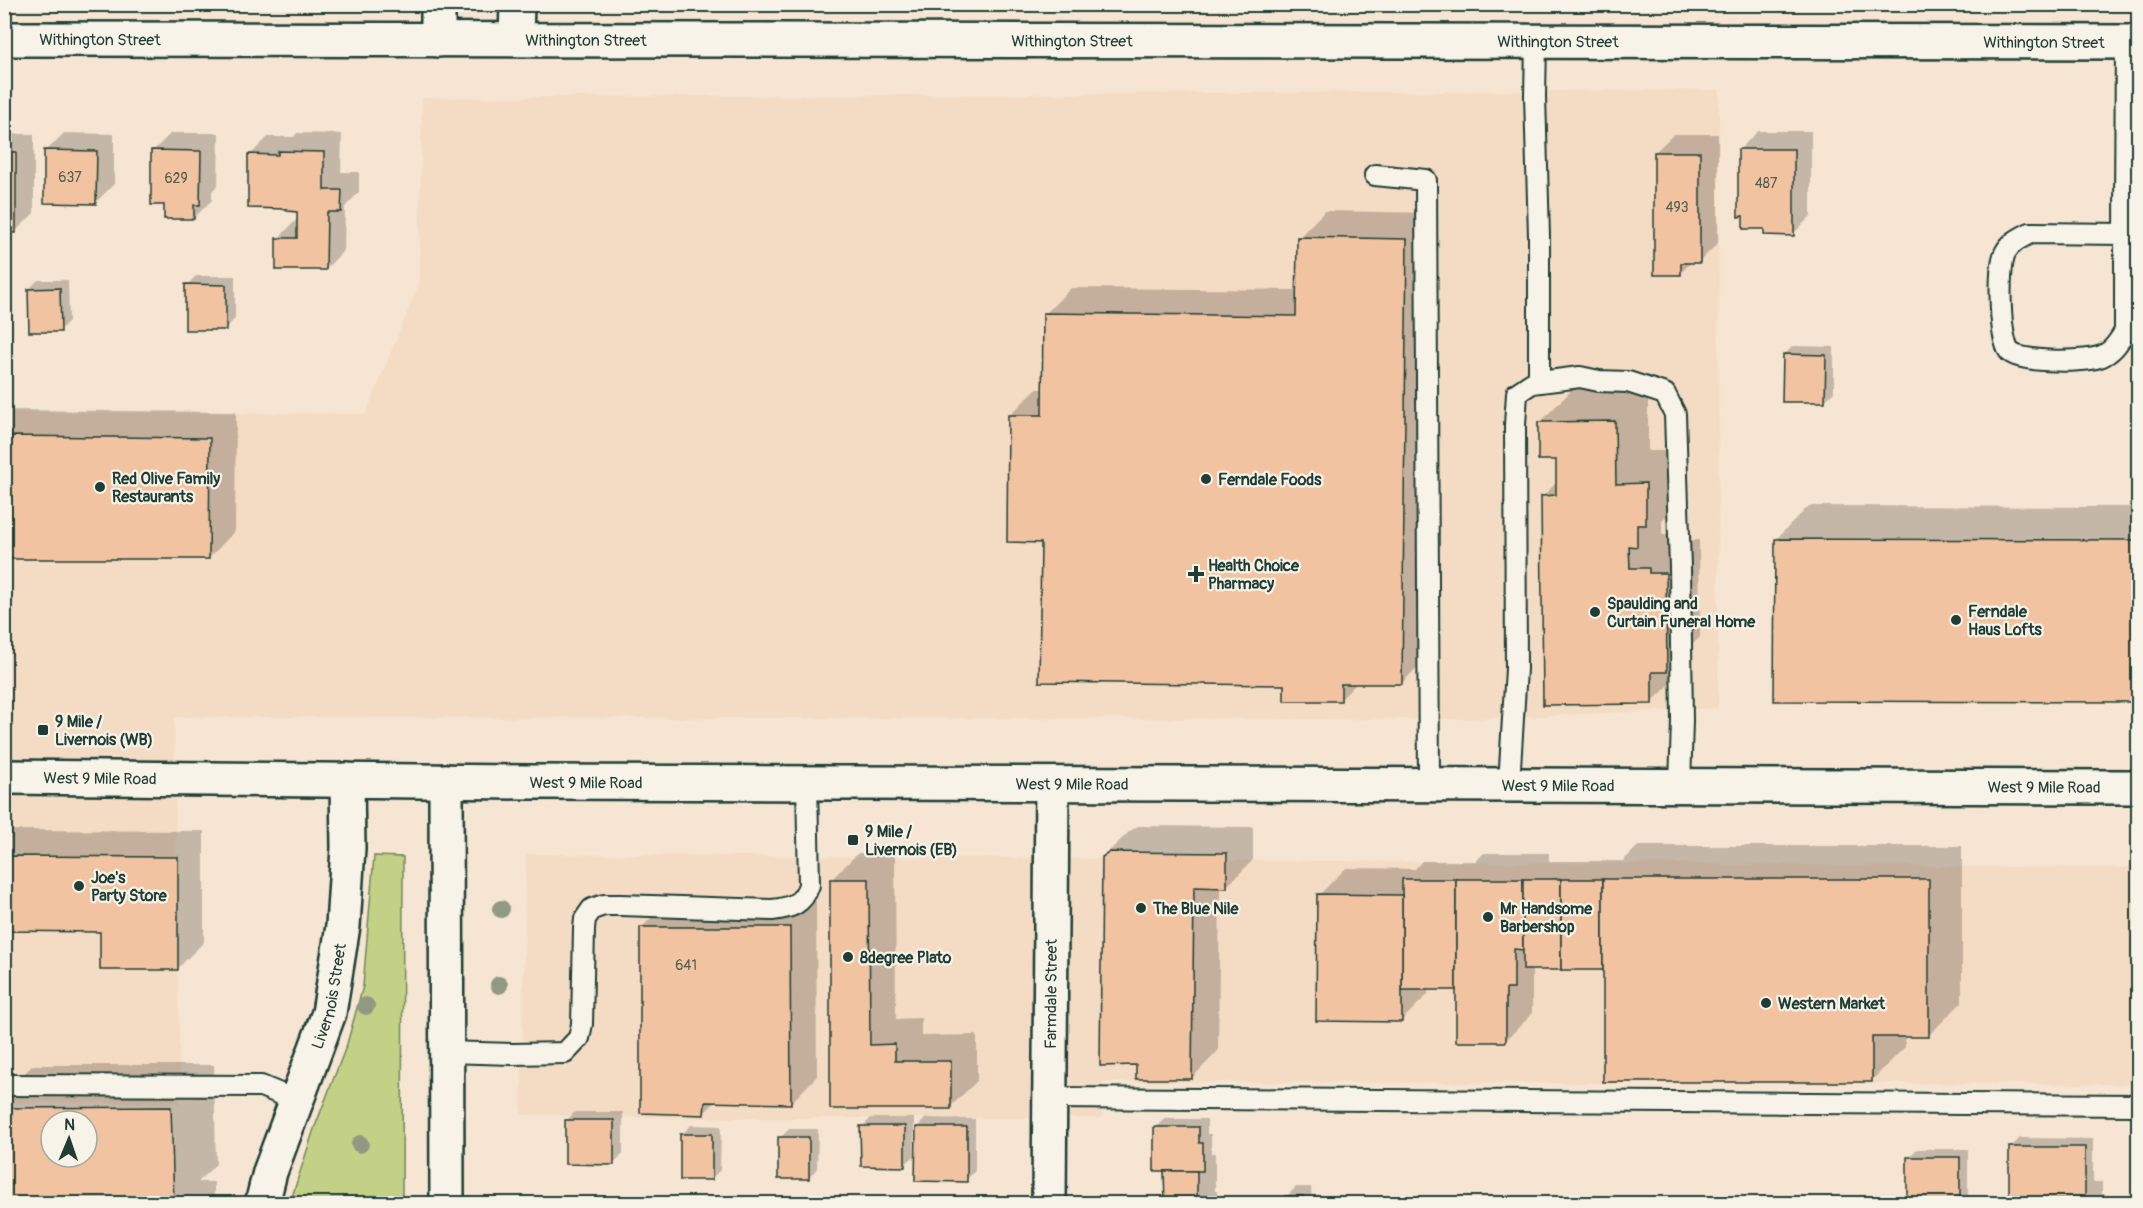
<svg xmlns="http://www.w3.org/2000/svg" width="2143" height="1208" viewBox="0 0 2143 1208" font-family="Pangolin,sans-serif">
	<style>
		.built { fill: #f4dbc3 }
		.green { fill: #c2d186; stroke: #70875d; stroke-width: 1.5 }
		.shadow { fill: #0003; fill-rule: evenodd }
		.building { fill: #f1c3a0; stroke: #1f3d34; stroke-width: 1.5; fill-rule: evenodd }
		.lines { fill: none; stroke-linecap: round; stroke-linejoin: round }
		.service-casing { stroke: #1f3d34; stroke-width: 24 }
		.minor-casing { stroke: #1f3d34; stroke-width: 38 }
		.tertiary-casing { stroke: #1f3d34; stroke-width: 38 }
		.secondary-casing { stroke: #1f3d34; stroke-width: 38 }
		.service { stroke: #f7f3e8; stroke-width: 20 }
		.minor { stroke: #f7f3e8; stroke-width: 33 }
		.tertiary { stroke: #f7f3e8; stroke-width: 33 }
		.secondary { stroke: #f7f3e8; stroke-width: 33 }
		.tree { fill: #919984 }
		.poi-dot { fill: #1f3d34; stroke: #f7f3e8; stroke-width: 2 }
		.labels { text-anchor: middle; stroke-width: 4.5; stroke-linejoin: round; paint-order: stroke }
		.number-label { font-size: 14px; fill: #545e4f }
		.street-label { font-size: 16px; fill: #1f3d34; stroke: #f7f3e8 }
		.poi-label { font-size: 16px; font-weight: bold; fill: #1f3d34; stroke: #f7f3e8; text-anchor: start }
	</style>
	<rect width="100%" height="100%" fill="#f5e5d2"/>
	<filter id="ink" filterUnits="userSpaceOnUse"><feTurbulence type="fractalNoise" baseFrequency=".0167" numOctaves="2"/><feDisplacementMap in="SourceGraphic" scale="12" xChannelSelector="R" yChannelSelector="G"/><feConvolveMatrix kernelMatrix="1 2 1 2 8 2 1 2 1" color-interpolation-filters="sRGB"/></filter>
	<g filter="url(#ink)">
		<g class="built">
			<polygon points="1719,90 1718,708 1469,719 174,717 180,1103 5,1102 5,412 366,414 419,284 422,98"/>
			<polygon points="526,854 2138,868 2138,1084 1103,1082 1102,1118 705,1118 521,1115"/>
		</g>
		<polygon class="green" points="374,856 403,857 402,1203 290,1203 314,1129 347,1044 363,986"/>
		<g class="shadow">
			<polygon points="1758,131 1811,131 1811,216 1793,234 1766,227 1740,149"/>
			<polygon points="64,133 114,134 114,184 96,202 46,151"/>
			<polygon points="171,133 219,133 218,185 212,191 212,200 194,218 166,203 153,151"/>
			<polygon points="297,133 342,134 341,172 359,172 359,192 345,207 344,250 326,269 278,239 296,220 299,220 299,210 250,155 268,137 294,137"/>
			<polygon points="4,134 34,134 34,213 16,231 4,231"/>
			<polygon points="1674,134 1718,134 1718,243 1700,261 1692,261 1680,274 1655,152"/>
			<polygon points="1325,211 1433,213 1428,656 1402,683 1358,682 1340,700 1286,683 1042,541 1010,415 1036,389 1044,389 1045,314 1071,288 1298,290 1298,238"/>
			<polygon points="196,276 235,276 235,319 226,328 187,285"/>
			<polygon points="38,280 68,280 69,321 60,330 29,289"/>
			<polygon points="1793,346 1834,347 1834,392 1825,401 1784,355"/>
			<polygon points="1573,389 1648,389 1648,451 1678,451 1670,512 1662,520 1662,535 1682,535 1682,540 1699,540 1700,637 1685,652 1685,669 1652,702 1543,496 1558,481 1557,458 1540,422"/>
			<polygon points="4,410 236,412 235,531 209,558 4,557"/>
			<polygon points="1809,506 2138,507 2138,701 1775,700 1776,539"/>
			<polygon points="1138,826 1253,827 1253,860 1227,886 1220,886 1218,1051 1192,1078 1137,1064 1103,857 1130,831"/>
			<polygon points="4,830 204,831 204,942 177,969 101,930 4,930"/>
			<polygon points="1638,846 1962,846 1962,1002 1929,1035 1905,1035 1905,1047 1872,1080 1605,968 1532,969 1532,1014 1505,1041 1458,986 1428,988 1428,994 1401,1021 1319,895 1346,868 1415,869 1422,861 1476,861 1484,853 1549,853 1549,861 1623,861"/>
			<polygon points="858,853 895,853 896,1019 921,1018 921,1036 977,1035 977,1081 950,1107 832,1108 831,880"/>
			<polygon points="668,901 816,901 817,1076 791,1103 716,1101 704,1113 641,928"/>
			<path d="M33,1065h181l2,99 -18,18h16v22h-210v-111zM51,1121h36v36h-36z"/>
			<polygon points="575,1112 623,1112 623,1154 614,1163 566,1121"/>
			<polygon points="871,1118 914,1118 914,1156 905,1165 862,1127"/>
			<polygon points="926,1118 975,1119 975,1171 966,1180 917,1127"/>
			<polygon points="1164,1119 1207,1119 1207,1134 1211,1134 1211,1153 1215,1153 1215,1191 1217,1191 1217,1204 1166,1204 1166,1172 1155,1128"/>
			<polygon points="691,1125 721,1126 720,1170 711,1179 682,1134"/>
			<polygon points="789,1129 818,1129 817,1169 808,1178 780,1138"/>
			<polygon points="2020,1138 2093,1139 2093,1182 2102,1182 2102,1194 2105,1194 2105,1204 2059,1204 2060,1198 2011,1147"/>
			<polygon points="1917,1149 1968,1149 1968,1203 1909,1204 1908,1158"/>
			<polygon points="1296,1187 1311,1187 1312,1204 1287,1204 1287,1196"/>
		</g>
		<g class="building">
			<polygon points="1738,149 1794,149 1794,236 1764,235 1764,229 1743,229 1743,216 1738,217"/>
			<polygon points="44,150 97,151 96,204 44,203"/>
			<polygon points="151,150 201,151 200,205 194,205 194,219 164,219 164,205 151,205"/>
			<polygon points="278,151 324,152 324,190 342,190 341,212 327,212 326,270 276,270 276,238 297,238 297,212 287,211 287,209 248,208 248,154 278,155"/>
			<rect x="4" y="152" width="12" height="81"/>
			<polygon points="1654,152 1700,152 1700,263 1681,263 1681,275 1654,275"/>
			<polygon points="1297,237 1407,239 1402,684 1341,684 1341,701 1284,701 1284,685 1039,682 1041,543 1007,542 1008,415 1042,415 1043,313 1296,316"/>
			<polygon points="185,284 226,285 226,330 185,330"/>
			<polygon points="60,288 61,332 29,332 28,289"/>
			<polygon points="1783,354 1826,355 1825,402 1782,402"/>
			<polygon points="1615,421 1616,484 1646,483 1646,525 1637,525 1637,547 1629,546 1630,568 1649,568 1649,573 1666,573 1667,672 1652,672 1652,704 1543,705 1541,496 1556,495 1556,460 1538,460 1538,422"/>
			<polygon points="4,436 210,438 209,559 4,559"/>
			<polygon points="1775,539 2138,540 2138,702 1774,701"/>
			<polygon points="1110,852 1227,853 1227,888 1194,887 1192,1079 1136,1079 1136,1065 1100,1066 1102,857"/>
			<polygon points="4,856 178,857 178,970 100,970 100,932 4,931"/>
			<polygon points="830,879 869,879 870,1045 895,1044 895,1061 951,1061 951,1109 830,1109"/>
			<rect x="1402" y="879" width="54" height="111"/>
			<polygon points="1456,879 1523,879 1523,950 1514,949 1514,989 1506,989 1506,1042 1456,1042"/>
			<rect x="1523" y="879" width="38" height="91"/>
			<rect x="1561" y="879" width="42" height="91"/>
			<polygon points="1603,879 1929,879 1929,1037 1872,1037 1872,1082 1603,1082"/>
			<polygon points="1317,894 1402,895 1402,1022 1316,1021"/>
			<polygon points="640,927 790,927 791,1104 705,1102 704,1115 640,1113"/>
			<path d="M171,1107l3,97h-170v-96zM51,1121h36v36h-36z"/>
			<polygon points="565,1120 614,1120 614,1165 565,1164"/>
			<polygon points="860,1126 905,1126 905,1167 861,1166"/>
			<polygon points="916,1127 967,1127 967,1182 915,1181"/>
			<polygon points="1154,1127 1199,1127 1199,1143 1203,1143 1203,1171 1154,1171"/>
			<rect x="680" y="1134" width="32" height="46"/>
			<rect x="778" y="1137" width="31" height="42"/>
			<rect x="2009" y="1147" width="76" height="53"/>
			<rect x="1907" y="1157" width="53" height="47"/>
			<polygon points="1164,1171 1197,1171 1197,1204 1165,1204"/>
			<rect x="1285" y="1196" width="18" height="8"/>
			<rect x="2059" y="1200" width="26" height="4"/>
		</g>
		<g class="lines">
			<g class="service-casing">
				<g id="service">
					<polyline points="1536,41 1535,96 1539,236 1539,382"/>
					<polyline points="1375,175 1426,180 1429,784"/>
					<path d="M2125,234l-95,-1c-10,5 -20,10 -25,20 -7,15 -6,88 5,99 12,11 80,11 94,3 10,-5 16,-15 21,-24 0,-96 0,-193 1,-289"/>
					<polyline points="1509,784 1516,669 1515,425 1517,393 1532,383 1580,377 1599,381 1628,382 1665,394 1675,414 1680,567 1682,721 1680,786"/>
					<path d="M446,1052l67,2 52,-1 14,-15 3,-14 2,-95 1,-10 7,-10 12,-4h17l151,5c19,-2 31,-6 37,-25l-2,-102"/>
					<polyline points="4,1085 261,1086 297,1101"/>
					<polyline points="1050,1098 2138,1105"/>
				</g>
			</g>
			<g class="minor-casing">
				<g id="minor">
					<path id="s1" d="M4,39l2134,3"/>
					<polyline points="516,39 517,4"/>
					<polyline points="438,40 438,4"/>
					<path id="s2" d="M1049,1204l3,-420"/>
				</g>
			</g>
			<g class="tertiary-casing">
				<g id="tertiary">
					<polyline points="446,781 447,1204"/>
					<path id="s3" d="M262,1204l8,-32 59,-159 14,-87 5,-78 -1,-68"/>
				</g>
			</g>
			<g class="secondary-casing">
				<g id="secondary">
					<path id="s4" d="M4,777l525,5 1609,5"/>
				</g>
			</g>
			<use href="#service" class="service"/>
			<use href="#minor" class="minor"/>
			<use href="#tertiary" class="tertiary"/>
			<use href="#secondary" class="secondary"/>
		</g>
		<g class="tree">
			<circle cx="501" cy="909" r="9"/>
			<circle cx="499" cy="985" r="9"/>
			<circle cx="366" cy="1006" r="9"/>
			<circle cx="360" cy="1144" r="9"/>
		</g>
	</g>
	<g class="poi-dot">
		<circle cx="1206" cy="479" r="6"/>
		<circle cx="100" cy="487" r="6"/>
		<path d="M1193 565h6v6h6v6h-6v6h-6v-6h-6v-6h6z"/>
		<circle cx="1595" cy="612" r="6"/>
		<circle cx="1956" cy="620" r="6"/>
		<rect x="37" y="724" width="12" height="12" rx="3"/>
		<rect x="847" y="834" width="12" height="12" rx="3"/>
		<circle cx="79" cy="886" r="6"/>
		<circle cx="1141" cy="908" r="6"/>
		<circle cx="1488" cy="917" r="6"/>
		<circle cx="848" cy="957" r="6"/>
		<circle cx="1766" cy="1003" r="6"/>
	</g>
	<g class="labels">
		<g class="number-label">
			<text x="70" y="182">637</text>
			<text x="176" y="183">629</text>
			<text x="1766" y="188">487</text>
			<text x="1677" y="212">493</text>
			<text x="686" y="970">641</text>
		</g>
		<g class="street-label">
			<text dy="6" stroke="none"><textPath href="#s1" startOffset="96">Withington Street</textPath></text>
			<text dy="6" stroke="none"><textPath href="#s1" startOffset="582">Withington Street</textPath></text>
			<text dy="6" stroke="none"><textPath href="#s1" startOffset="1068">Withington Street</textPath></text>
			<text dy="6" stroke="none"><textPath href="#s1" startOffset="1554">Withington Street</textPath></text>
			<text dy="6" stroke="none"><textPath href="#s1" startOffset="2040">Withington Street</textPath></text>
			<text dy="6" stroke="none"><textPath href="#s4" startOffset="96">West 9 Mile Road</textPath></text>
			<text dy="6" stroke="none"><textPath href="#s4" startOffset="582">West 9 Mile Road</textPath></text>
			<text dy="6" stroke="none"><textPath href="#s4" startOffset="1068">West 9 Mile Road</textPath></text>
			<text dy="6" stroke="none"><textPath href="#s4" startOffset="1554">West 9 Mile Road</textPath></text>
			<text dy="6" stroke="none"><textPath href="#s4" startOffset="2040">West 9 Mile Road</textPath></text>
			<text dy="6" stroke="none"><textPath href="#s2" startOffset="210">Farmdale Street</textPath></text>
			<text dy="6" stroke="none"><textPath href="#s3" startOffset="219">Livernois Street</textPath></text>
		</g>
		<g class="poi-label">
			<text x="112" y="484">Red Olive Family<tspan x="112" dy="18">Restaurants</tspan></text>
			<text x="1218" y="485">Ferndale Foods</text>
			<text x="1208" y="571">Health Choice<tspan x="1208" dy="18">Pharmacy</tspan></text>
			<text x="1607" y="609">Spaulding and<tspan x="1607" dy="18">Curtain Funeral Home</tspan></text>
			<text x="1968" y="617">Ferndale<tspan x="1968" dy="18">Haus Lofts</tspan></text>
			<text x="55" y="727">9 Mile /<tspan x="55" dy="18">Livernois (WB)</tspan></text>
			<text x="865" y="837">9 Mile /<tspan x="865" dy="18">Livernois (EB)</tspan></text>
			<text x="91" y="883">Joe's<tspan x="91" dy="18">Party Store</tspan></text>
			<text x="1153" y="914">The Blue Nile</text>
			<text x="1500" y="914">Mr Handsome<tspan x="1500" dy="18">Barbershop</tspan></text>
			<text x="860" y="963">8degree Plato</text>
			<text x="1778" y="1009">Western Market</text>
		</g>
	</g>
	<rect width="2143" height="1208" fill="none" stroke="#f7f3e8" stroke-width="24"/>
	<rect x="12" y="12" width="2119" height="1184" fill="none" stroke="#1f3d34" stroke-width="2" filter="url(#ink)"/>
	<g transform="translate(69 1139) rotate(2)"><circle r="28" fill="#f7f3e8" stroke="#a1aaa0" stroke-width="1.5"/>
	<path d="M0-4.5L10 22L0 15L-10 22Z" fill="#1f3d34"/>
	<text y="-9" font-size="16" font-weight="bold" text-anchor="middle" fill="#1f3d34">N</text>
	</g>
</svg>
